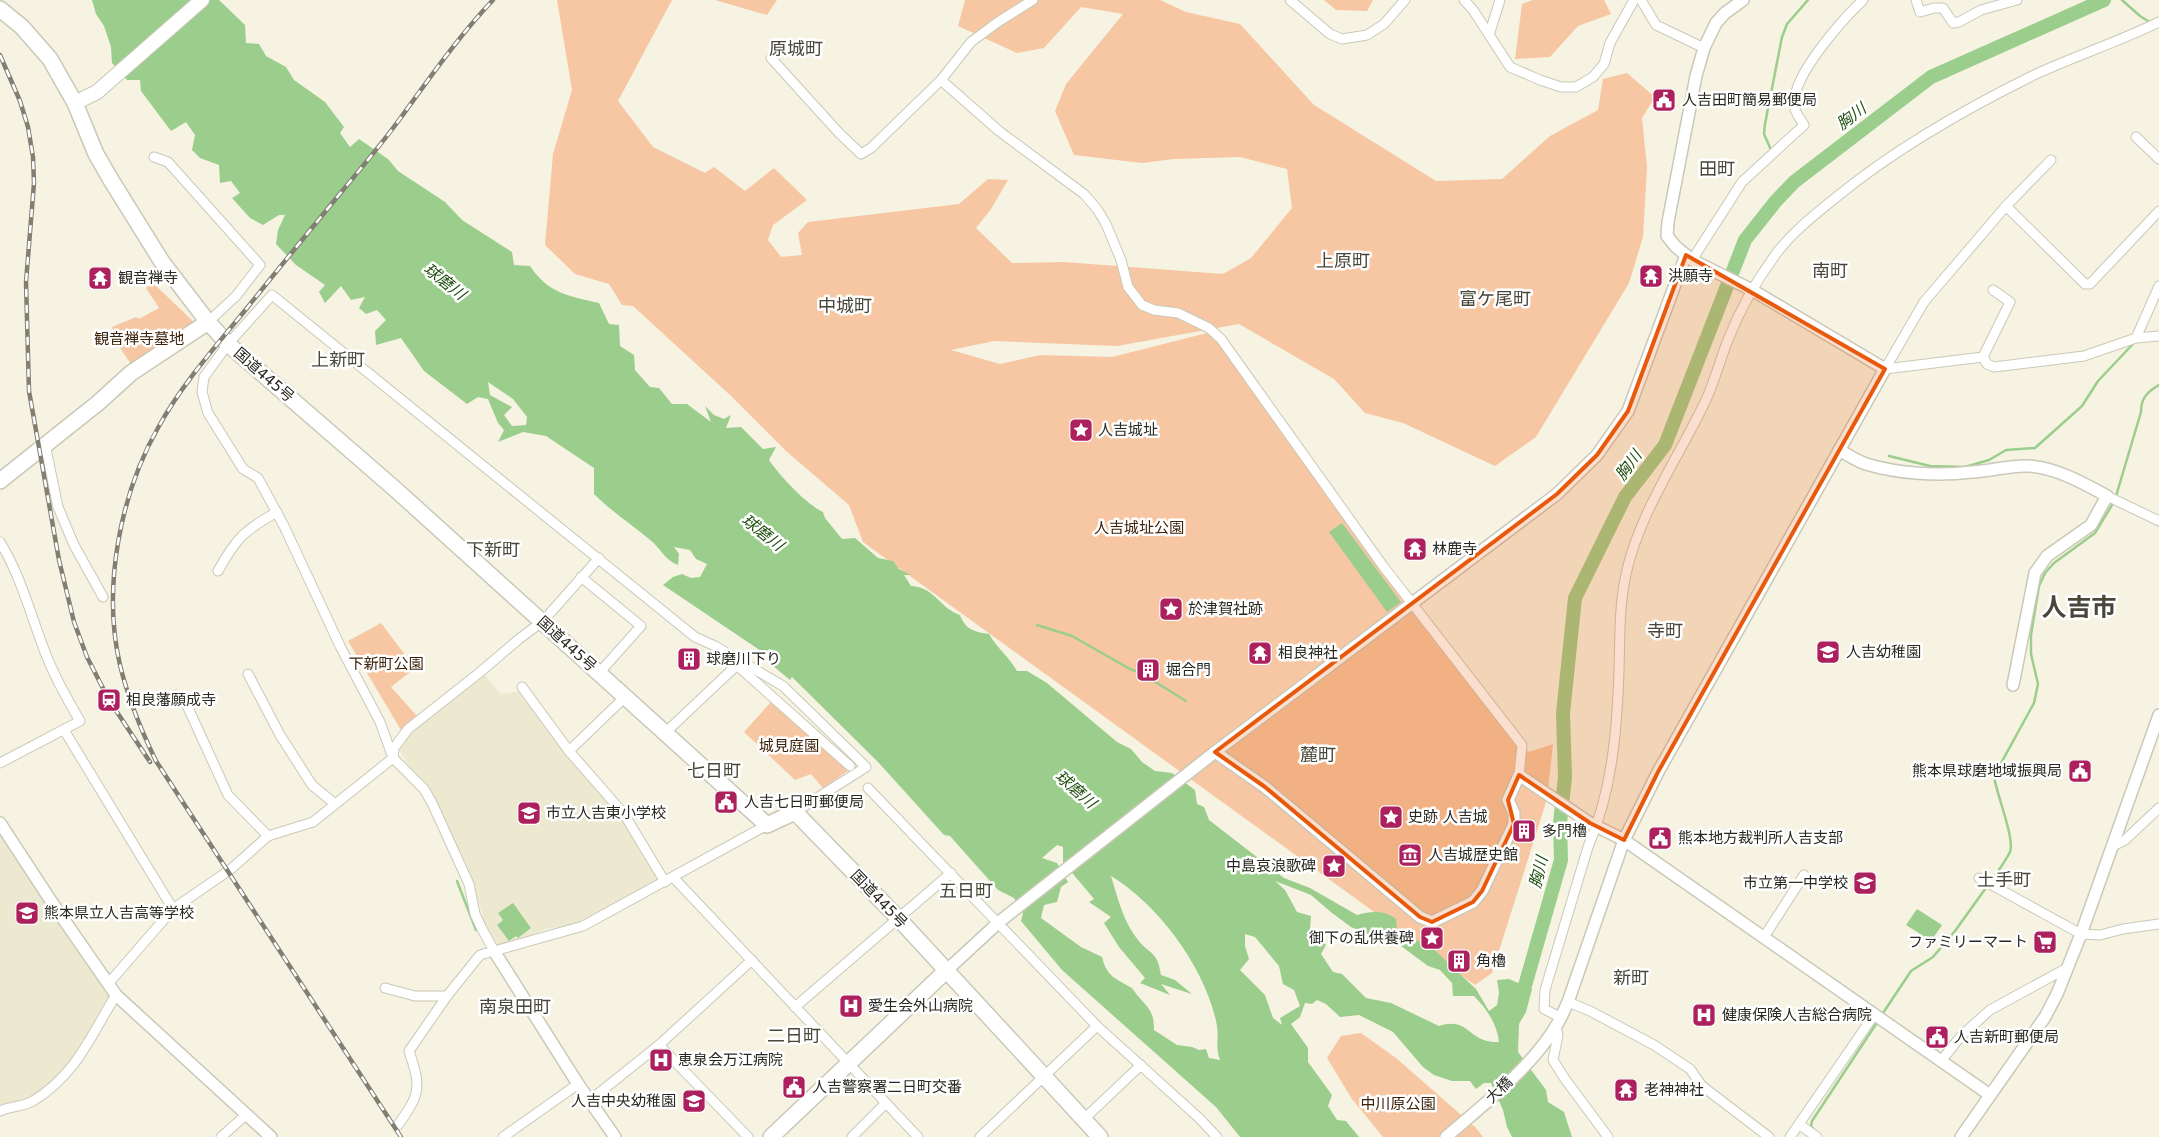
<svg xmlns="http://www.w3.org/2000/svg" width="2159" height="1137" viewBox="0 0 2159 1137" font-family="'DejaVu Sans','Noto Sans JP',sans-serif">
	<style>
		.built { fill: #ede9d1 }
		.green { fill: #f6c7a2 }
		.water { fill: #9bce8c; fill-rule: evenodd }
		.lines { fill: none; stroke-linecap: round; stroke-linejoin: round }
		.stream { stroke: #9bce8c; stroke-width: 2.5 }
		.river { stroke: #9bce8c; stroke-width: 14 }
		.minor-casing { stroke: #cac8b8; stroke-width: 11 }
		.tertiary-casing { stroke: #cac8b8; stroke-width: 14 }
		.secondary-casing { stroke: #cac8b8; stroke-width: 16 }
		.primary-casing { stroke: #cac8b8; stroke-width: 18 }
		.trunk-casing { stroke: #cac8b8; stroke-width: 18 }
		.minor { stroke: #fff; stroke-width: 9 }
		.tertiary { stroke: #fff; stroke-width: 11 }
		.secondary { stroke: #fff; stroke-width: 14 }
		.primary { stroke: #fff; stroke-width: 15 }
		.trunk { stroke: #fff; stroke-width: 15 }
		.rail-casing { stroke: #817f74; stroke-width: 4.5 }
		.rail { stroke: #fff; stroke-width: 2.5; stroke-dasharray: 8; stroke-linecap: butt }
		.marked { fill: #e8590c; fill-opacity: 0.2; stroke: #e8590c; stroke-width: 4; stroke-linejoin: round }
		.labels { text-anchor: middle; stroke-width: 5; stroke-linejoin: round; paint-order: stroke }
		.poi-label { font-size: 15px; fill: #292822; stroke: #fff; text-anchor: start }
		.park-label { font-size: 15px; fill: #3d230b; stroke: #fff }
		.street-label { font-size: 15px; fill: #292822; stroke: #fff }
		.water-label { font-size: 16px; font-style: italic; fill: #20500e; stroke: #fff }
		.quarter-label { font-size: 18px; fill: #49473a; stroke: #fff }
		.town-label { font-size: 25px; font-weight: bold; fill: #49473a; stroke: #fff }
	</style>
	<rect width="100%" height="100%" fill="#f6f3e2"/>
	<g class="built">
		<polygon points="484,674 501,694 521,691 625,821 660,878 589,922 545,929 515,943 499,946 494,945 485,926 472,878 461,852 424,784 412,771 397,746 431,713"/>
		<polygon points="0,831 110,995 84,1047 63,1072 33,1099 0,1106"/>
	</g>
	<g class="green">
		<polygon points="557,0 672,0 618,101 653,147 705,173 714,167 745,191 774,168 807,200 773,225 768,240 781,257 802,255 798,233 808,222 959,204 988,179 1008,180 991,209 976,228 1012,263 1064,262 1223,274 1251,258 1292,208 1287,169 1240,157 1174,159 1142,163 1074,155 1055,111 1066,84 1123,14 1081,7 1044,48 1017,53 958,26 965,0 1160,0 1186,12 1240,24 1314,105 1436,181 1502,179 1550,136 1598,110 1603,79 1627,73 1655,97 1642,118 1647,167 1643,237 1629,283 1536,437 1495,466 1403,423 1365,413 1334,379 1239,324 1117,346 994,341 951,350 1000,364 1040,355 1112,357 1207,333 1229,354 1519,744 1529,752 1553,744 1547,799 1492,973 1475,985 863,542 849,505 786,451 730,395 633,306 622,305 609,284 575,274 545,245 553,154 572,90"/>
		<polygon points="715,0 777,0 767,15"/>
		<polygon points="1324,0 1373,0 1367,11 1336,10"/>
		<polygon points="1533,0 1604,0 1611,14 1578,26 1550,57 1515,59 1522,4"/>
		<polygon points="152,282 197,325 133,367 120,348 112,327 136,317 139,319 159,308 146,288"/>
		<polygon points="381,623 415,668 391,687 417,716 419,714 401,730 348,641"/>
		<polygon points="771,702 849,770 823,788 811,774 795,780 744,732"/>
		<polygon points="1361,1033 1396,1058 1476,1128 1483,1137 1383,1137 1352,1099 1327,1058 1341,1036"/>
	</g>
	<g class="water">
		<path d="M92,0h127l26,25 1,18 13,1 7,12 20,11 8,13 31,22 19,25 -4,6 10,14 9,-8 29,20 10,12 47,31 17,18 50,32 2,13 16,1c18,27 38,30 69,37l10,21 10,1 1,21 14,9 1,15 15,17 9,1 13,16h15l24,18 -6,-16 9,9 10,4 7,-4 -5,13 15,-1 22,22 13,-2 -7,13c11,16 37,44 54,52l2,6 17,21 13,-1 23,20 15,3 6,8 12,6h-7l7,11c24,1 28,22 49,29 5,14 14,17 29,19 8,14 20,23 28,37h10l20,12 70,59 14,7 11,13 13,9 17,2 23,17 2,14 7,3 5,13 75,58 26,10 47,27c14,-4 27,-5 39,4l1,10c9,6 18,14 29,13l50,47 13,22 8,-6 2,-12 -2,-13 12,-1 23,10 -6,23 -7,12 -1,28 28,38 2,12 16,10 8,25h-60l-5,-10 -4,-17 -12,-27h-7l-8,6 -6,-8h-18l-18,-6 -11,-8 -30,-35 -34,-17 -19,2 -14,-13 -9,-4 -5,4 -7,-1 -5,14 -9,7 17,24v14l24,33 -4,11 9,14 9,1 13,16h-119l-24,-30 -154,-137 -41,-49 2,-8 -9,-15 -16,-8 -48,-54 -6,-1 -66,-73 -86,-85 -2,3 -18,-15 4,-4 -113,-76 10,-8 9,-3 9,4 9,-1 7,-13 -11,-5 -6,-9 -16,-3 5,7 -1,11c-14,-5 -17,-17 -29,-26 -18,-15 -38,-28 -55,-45v-26l-48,-32 -23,-4 -25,10 6,-12 -6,-7 -10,-24 -10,-2 -11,7 -43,-33 -23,-33 -25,7 -1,-14 11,-11 -9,-10 -11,4 -7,-6 6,-11 -14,3 -10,-14 -16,17 -6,-11 6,-7 -29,-20 -20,-21 2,-14 7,-15h-6l-16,10 -13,-7 -18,-20 8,-5 -9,-12 -11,2 -1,-18 -19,-7 -8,-8 3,-15 -9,-13 -15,9 -30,-40 -1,-11h-13l-15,-17 -1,-16 -7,-21 -8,-12zM488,382l25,17 14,18 -1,8 -14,1 -8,-11 8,-8 -22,-12zM1057,845l6,2v15l31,37 -5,3 22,15 -7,6 15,24 26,31 -5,5 30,12 -9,-11 31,10 -17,-14 -14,-5c-4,-25 -10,-19 -23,-35 -15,-19 -20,-41 -27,-64 48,29 96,94 106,150 2,12 -2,21 3,34l-11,-2 -3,-9 -7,1 -7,-3 -15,-2 -23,-15c0,-19 -5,-21 -16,-34 -3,-3 -4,-7 -8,-9 -15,-9 -23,-10 -28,-30l-21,-10 -40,-29 3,-13 13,-3 4,-15 7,-5 -11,-19 -15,-5zM1275,881l36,14 21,18 19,14 17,7 21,3 39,29 12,4 12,13 1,13h21c13,13 23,28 25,46 -4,0 -8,0 -12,-1 -18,-4 -22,-24 -48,-15l-48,-23 -25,-5 -24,-24 -9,-2 -12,-18 5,-9 -16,-15 1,-14 -14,-4 -12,-22zM1245,934l10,3 24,29 4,18 11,6 6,16 -20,12 2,7 -9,-7 -8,-23 -25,-25 9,-11 -4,-13z"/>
		<polygon points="1342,523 1401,602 1387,612 1329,532"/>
		<polygon points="513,903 531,928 518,938 516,936 509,941 497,925 503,920 498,913"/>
		<polygon points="1917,909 1942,925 1931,941 1906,925"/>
	</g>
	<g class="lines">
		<g class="stream">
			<polyline points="2122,0 2140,16 2151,23"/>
			<polyline points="1771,150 1764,134 1765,124 1782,37 1787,24 1808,0"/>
			<polyline points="1889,456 1930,466 1965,467 1989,460 2006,450 2035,448 2082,406 2098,381 2132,345"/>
			<path d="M2116,496l25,-84c0,-14 6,-20 18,-27"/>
			<polyline points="1037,625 1072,636 1130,669 1141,673 1186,701"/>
			<polyline points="457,881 476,930"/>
			<path d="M1991,882c6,-10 14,-20 19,-30 5,-14 -14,-59 -16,-76l40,-73 4,-19 -7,-30v-19l8,-49 6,-13 9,-10 41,-30 17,-28"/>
			<polyline points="1881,1016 1911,971 1933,957 1955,931 1988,885"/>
			<polyline points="1815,1131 1811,1126 1812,1121 1878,1021"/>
		</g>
		<polyline class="river" points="1520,1003 1561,860 1560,823 1565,777 1563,713 1575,598 1625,497 1665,445 1745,240 1775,202 1794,182 1931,77 2104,0"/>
		<g class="minor-casing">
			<g id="minor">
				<polyline points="1290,0 1330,34 1342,39 1367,35 1384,24 1405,0"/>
				<polyline points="1464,0 1473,10 1510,67 1540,80 1561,87 1576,87 1593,77 1604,64 1610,43 1634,0"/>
				<polyline points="1641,0 1656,25 1704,48"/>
				<polyline points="1916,0 1920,12 1934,8 1943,8 1953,23 1959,22 1981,10 2017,0"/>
				<polyline points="1489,35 1500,0"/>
				<polyline points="771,58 839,133 861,154 871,148 941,80 971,42 998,22 1033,0"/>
				<polyline points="941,80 999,131 1084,194 1097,209 1106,224 1121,260 1128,287 1142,305 1154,310 1178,313 1209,328 1221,339 1383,566 1522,745 1519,775"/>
				<polyline points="2136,137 2159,159"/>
				<polyline points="154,157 168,162 260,265 236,296 208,322"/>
				<polyline points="2006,206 2051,160"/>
				<path d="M1692,260l50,-78 62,-57c-4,-7 -10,-13 -10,-21 -1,-29 48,-84 69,-104"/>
				<polyline points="1993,290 2010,302 1983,357 1987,364 1994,367 2084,356 2136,338 2159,336"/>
				<polyline points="2136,338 2159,286"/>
				<polyline points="1885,369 1924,302 2006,206 2085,284 2090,284 2159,211"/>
				<polyline points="1885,369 1983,357"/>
				<polyline points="45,444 58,507 74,545 103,597"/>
				<polyline points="2107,496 2159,521"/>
				<path d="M0,542c21,34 31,74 45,110 9,24 22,47 35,69l-80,42"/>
				<path d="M218,571c18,-33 27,-41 59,-59"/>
				<polyline points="581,577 641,626 600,672"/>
				<polyline points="731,660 850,766"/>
				<polyline points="248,674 280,735 312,785 335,804"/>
				<polyline points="522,687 569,751 624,814 665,882"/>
				<polyline points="176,695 184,699 228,795 268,836"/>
				<polyline points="64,730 173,909"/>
				<polyline points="666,732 737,665"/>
				<polyline points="569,751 626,696"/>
				<polyline points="868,788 1097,1026 1199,1118 1217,1137"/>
				<polyline points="2113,846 2125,840 2159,808"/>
				<polyline points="673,877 918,1137"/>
				<polyline points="1979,878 2081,934 2100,935 2123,929 2159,924"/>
				<polyline points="1764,937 1804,875"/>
				<polyline points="494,951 481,927 475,914 469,884 432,803 424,789 393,758 394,748 408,729 479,673 519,639 543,621 599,558"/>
				<polyline points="108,984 173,909 231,869 268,836 313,822 393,758 380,722 340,646 284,526 258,478 243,469 208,413 202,392 204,377 228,344 272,295 695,637 715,646 783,686 866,767 795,812"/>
				<polyline points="385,988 415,996 447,996"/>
				<polyline points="1568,1002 1590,1011 1654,1045 1690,1069 1702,1086 1769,1137"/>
				<polyline points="795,1007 951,873"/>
				<path d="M1560,1017l-16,-8 1,-19 43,-143c24,-55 29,-116 31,-176 1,-33 0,-65 7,-97 13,-60 51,-114 77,-168 11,-21 16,-44 25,-66 12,-31 28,-59 48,-86 17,-23 41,-41 63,-59 59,-48 126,-86 195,-120 41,-19 84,-33 125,-53"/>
				<polyline points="1556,1027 1558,1035 1553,1060 1565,1079 1608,1137"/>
				<polyline points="659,1045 748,1137"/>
				<polyline points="1941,1061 1961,1036 1990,1010 2067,968"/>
				<polyline points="589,1101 659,1045 752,960"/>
				<path d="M0,1111c10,-5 24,-4 33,-10 44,-27 58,-66 83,-106"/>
				<polyline points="1084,1119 1141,1065"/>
				<path d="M398,1125c23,-32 23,-38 11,-74l38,-55 33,-41 103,-29 184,-101"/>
				<polyline points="1800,1125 1817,1137"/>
				<polyline points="221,1137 247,1114"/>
				<polyline points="503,1137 578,1084"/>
				<polyline points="852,1137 886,1103"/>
				<polyline points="980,1137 1097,1026"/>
				<polyline points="1790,1137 1874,1015"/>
			</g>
		</g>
		<g class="tertiary-casing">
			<g id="tertiary">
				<path d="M1839,450c9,5 18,11 27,14 33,10 72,12 106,8 19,-1 39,-7 57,-6 28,2 54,17 78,30l-16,29 -44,31 -12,17 -22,112"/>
				<polyline points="1215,752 1265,787 1420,917 1432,922 1473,902 1482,891 1514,824 1514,813 1508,800 1519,775 1590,823 1624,840 1990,1095"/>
				<polyline points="0,823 53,904 116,995 271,1137"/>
				<polyline points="494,951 578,1084 615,1137"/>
				<polyline points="946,971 999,922 1215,752 1557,494 1597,455 1628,411 1686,255"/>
				<path d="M1446,1137c36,-31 86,-70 110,-111 5,-7 8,-16 12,-24l56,-162 34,-68 227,-403 -133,-79 -60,-30 -16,-13 -9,-11 1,-14 28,-146 8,-28 12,-25 9,-10 18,-13"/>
				<polyline points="1961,1137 2045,1017 2057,994 2081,934 2159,715"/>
			</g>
		</g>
		<g class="secondary-casing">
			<polyline id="secondary" points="75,103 97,92 202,0"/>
		</g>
		<g class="primary-casing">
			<g id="primary">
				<polyline points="0,9 22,27 50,59 75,103 96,154 111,180 162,262 208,322"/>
				<polyline points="771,1137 946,971"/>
			</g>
		</g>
		<g class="trunk-casing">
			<polyline id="trunk" points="0,481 98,403 131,373 208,322 228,344 395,489 767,825 795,812 898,918 1100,1137"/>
		</g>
		<use href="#minor" class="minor"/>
		<use href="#tertiary" class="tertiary"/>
		<use href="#secondary" class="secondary"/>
		<use href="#primary" class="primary"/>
		<use href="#trunk" class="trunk"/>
		<g class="rail-casing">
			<g id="rail">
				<polyline points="0,55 20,101 28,127 33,157 34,183 26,282 29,391 59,560 74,622 87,657 109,700 150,762"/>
				<path d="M401,1137l-245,-376c-15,-31 -28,-63 -36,-96 -18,-77 0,-171 39,-239 24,-43 57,-80 88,-118 32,-40 64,-79 96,-118 20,-24 41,-49 59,-74 29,-40 57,-80 91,-116"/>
			</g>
		</g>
		<use href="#rail" class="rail"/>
	</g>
	<path class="marked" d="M1686,255l199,114 -227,403 -34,68 -34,-17 -71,-48 -11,25 6,24 -32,67 -9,11 -41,20 -12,-5 -155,-130 -50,-35 342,-258 40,-39 31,-44z"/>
	<defs>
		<g id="civic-square" transform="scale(1.25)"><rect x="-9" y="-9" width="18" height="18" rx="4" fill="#ac205e" stroke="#fff"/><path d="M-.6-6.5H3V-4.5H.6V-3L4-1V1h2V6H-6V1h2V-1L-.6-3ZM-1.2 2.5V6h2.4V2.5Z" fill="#fff"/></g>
		<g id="temple-square" transform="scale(1.25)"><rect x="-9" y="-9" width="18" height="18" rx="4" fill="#ac205e" stroke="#fff"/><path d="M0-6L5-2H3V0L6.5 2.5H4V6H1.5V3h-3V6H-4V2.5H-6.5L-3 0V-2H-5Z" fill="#fff"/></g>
		<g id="sight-square" transform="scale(1.25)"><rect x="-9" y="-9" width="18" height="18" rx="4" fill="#ac205e" stroke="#fff"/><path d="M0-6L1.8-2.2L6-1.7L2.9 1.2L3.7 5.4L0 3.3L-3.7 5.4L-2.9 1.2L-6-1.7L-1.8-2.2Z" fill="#fff"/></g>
		<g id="school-square" transform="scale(1.25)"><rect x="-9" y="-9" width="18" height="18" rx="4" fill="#ac205e" stroke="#fff"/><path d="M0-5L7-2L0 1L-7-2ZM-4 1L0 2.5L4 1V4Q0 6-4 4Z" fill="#fff"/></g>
		<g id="building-square" transform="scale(1.25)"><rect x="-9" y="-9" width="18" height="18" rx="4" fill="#ac205e" stroke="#fff"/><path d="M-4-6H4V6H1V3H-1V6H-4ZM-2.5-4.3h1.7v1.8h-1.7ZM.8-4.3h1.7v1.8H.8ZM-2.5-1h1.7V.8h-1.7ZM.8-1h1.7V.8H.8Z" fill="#fff"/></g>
		<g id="station-square" transform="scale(1.25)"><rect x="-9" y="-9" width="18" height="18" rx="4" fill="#ac205e" stroke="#fff"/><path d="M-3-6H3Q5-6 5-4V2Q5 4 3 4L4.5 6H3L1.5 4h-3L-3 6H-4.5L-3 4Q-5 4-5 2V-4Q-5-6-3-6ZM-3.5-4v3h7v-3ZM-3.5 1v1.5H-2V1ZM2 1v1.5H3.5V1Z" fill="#fff"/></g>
		<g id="museum-square" transform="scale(1.25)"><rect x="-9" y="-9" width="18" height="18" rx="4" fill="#ac205e" stroke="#fff"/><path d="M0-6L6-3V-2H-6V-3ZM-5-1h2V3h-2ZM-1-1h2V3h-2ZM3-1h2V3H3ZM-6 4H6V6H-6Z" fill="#fff"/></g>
		<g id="supermarket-square" transform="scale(1.25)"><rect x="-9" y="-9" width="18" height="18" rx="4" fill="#ac205e" stroke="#fff"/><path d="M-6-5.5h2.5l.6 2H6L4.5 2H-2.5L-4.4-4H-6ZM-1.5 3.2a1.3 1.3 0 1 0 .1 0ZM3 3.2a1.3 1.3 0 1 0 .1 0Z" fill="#fff"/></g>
		<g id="hospital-square" transform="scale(1.25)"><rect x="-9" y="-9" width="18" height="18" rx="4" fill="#ac205e" stroke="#fff"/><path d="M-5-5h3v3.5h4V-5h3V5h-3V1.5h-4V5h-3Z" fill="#fff"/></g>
	</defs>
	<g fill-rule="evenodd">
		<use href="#civic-square" x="1664" y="100"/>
		<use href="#temple-square" x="1651" y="276"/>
		<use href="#temple-square" x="100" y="278"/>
		<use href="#sight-square" x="1081" y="430"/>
		<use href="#temple-square" x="1415" y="549"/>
		<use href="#sight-square" x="1171" y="609"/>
		<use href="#school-square" x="1828" y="652"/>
		<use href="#temple-square" x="1260" y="653"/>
		<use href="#building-square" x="689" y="659"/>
		<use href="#building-square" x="1148" y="670"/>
		<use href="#station-square" x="109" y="700"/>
		<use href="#civic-square" x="2080" y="771"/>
		<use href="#civic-square" x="726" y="802"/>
		<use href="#school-square" x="529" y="813"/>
		<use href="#sight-square" x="1391" y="817"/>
		<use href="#building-square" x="1524" y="831"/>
		<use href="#civic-square" x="1660" y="838"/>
		<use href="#museum-square" x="1410" y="855"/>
		<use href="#sight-square" x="1334" y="866"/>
		<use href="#school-square" x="1865" y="883"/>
		<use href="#school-square" x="27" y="913"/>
		<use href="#sight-square" x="1432" y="938"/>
		<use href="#supermarket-square" x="2045" y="942"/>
		<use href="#building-square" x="1459" y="961"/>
		<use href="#hospital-square" x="851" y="1006"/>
		<use href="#hospital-square" x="1704" y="1015"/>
		<use href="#civic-square" x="1937" y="1037"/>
		<use href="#hospital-square" x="661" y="1060"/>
		<use href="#civic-square" x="794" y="1087"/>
		<use href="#temple-square" x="1626" y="1090"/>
		<use href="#school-square" x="694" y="1101"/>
	</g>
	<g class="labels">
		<g class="poi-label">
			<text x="1682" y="105">人吉田町簡易郵便局</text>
			<text x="1668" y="281">洪願寺</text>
			<text x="118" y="283">観音禅寺</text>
			<text x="1098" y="435">人吉城址</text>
			<text x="1432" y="554">林鹿寺</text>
			<text x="1188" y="614">於津賀社跡</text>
			<text x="1846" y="657">人吉幼稚園</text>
			<text x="1278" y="658">相良神社</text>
			<text x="706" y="664">球磨川下り</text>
			<text x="1166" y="675">堀合門</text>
			<text x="126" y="705">相良藩願成寺</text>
			<text x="2062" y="776" text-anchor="end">熊本県球磨地域振興局</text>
			<text x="744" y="807">人吉七日町郵便局</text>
			<text x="546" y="818">市立人吉東小学校</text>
			<text x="1408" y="822">史跡 人吉城</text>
			<text x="1542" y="836">多門櫓</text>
			<text x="1678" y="843">熊本地方裁判所人吉支部</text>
			<text x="1428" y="860">人吉城歴史館</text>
			<text x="1316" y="871" text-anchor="end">中島哀浪歌碑</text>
			<text x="1848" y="888" text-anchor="end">市立第一中学校</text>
			<text x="44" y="918">熊本県立人吉高等学校</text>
			<text x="1414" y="943" text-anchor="end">御下の乱供養碑</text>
			<text x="2028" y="947" text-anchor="end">ファミリーマート</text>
			<text x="1476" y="966">角櫓</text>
			<text x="868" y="1011">愛生会外山病院</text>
			<text x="1722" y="1020">健康保険人吉総合病院</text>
			<text x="1954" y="1042">人吉新町郵便局</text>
			<text x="678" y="1065">恵泉会万江病院</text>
			<text x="812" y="1092">人吉警察署二日町交番</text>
			<text x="1644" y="1095">老神神社</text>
			<text x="676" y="1106" text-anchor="end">人吉中央幼稚園</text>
		</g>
		<g class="park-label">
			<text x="139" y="344">観音禅寺墓地</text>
			<text x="1139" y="533">人吉城址公園</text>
			<text x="386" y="669">下新町公園</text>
			<text x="789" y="751">城見庭園</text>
			<text x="1398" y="1109">中川原公園</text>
		</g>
		<g class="street-label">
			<text transform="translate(264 375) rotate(41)" y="5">国道445号</text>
			<text transform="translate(567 644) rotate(42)" y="5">国道445号</text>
			<text transform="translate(879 899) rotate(46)" y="5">国道445号</text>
			<text transform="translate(1499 1090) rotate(-44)" y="5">大橋</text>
		</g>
		<g class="water-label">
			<text transform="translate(1851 116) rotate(-37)" y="6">胸川</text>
			<text transform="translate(445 281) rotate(38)" y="6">球磨川</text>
			<text transform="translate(1628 465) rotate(-53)" y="6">胸川</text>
			<text transform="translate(763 532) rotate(38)" y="6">球磨川</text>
			<text transform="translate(1076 789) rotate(41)" y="6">球磨川</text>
			<text transform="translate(1538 872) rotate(-76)" y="6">胸川</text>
		</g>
		<g class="quarter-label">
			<text x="796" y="55">原城町</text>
			<text x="1717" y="175">田町</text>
			<text x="1343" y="267">上原町</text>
			<text x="1830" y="277">南町</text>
			<text x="1495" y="305">富ケ尾町</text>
			<text x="845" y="312">中城町</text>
			<text x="338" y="366">上新町</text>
			<text x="493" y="556">下新町</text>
			<text x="1665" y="637">寺町</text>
			<text x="1318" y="761">麓町</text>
			<text x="714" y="777">七日町</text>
			<text x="2004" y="886">土手町</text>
			<text x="966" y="897">五日町</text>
			<text x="1631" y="984">新町</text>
			<text x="515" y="1013">南泉田町</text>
			<text x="794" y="1042">二日町</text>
		</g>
		<g class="town-label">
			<text x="2079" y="616">人吉市</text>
		</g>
	</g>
</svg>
